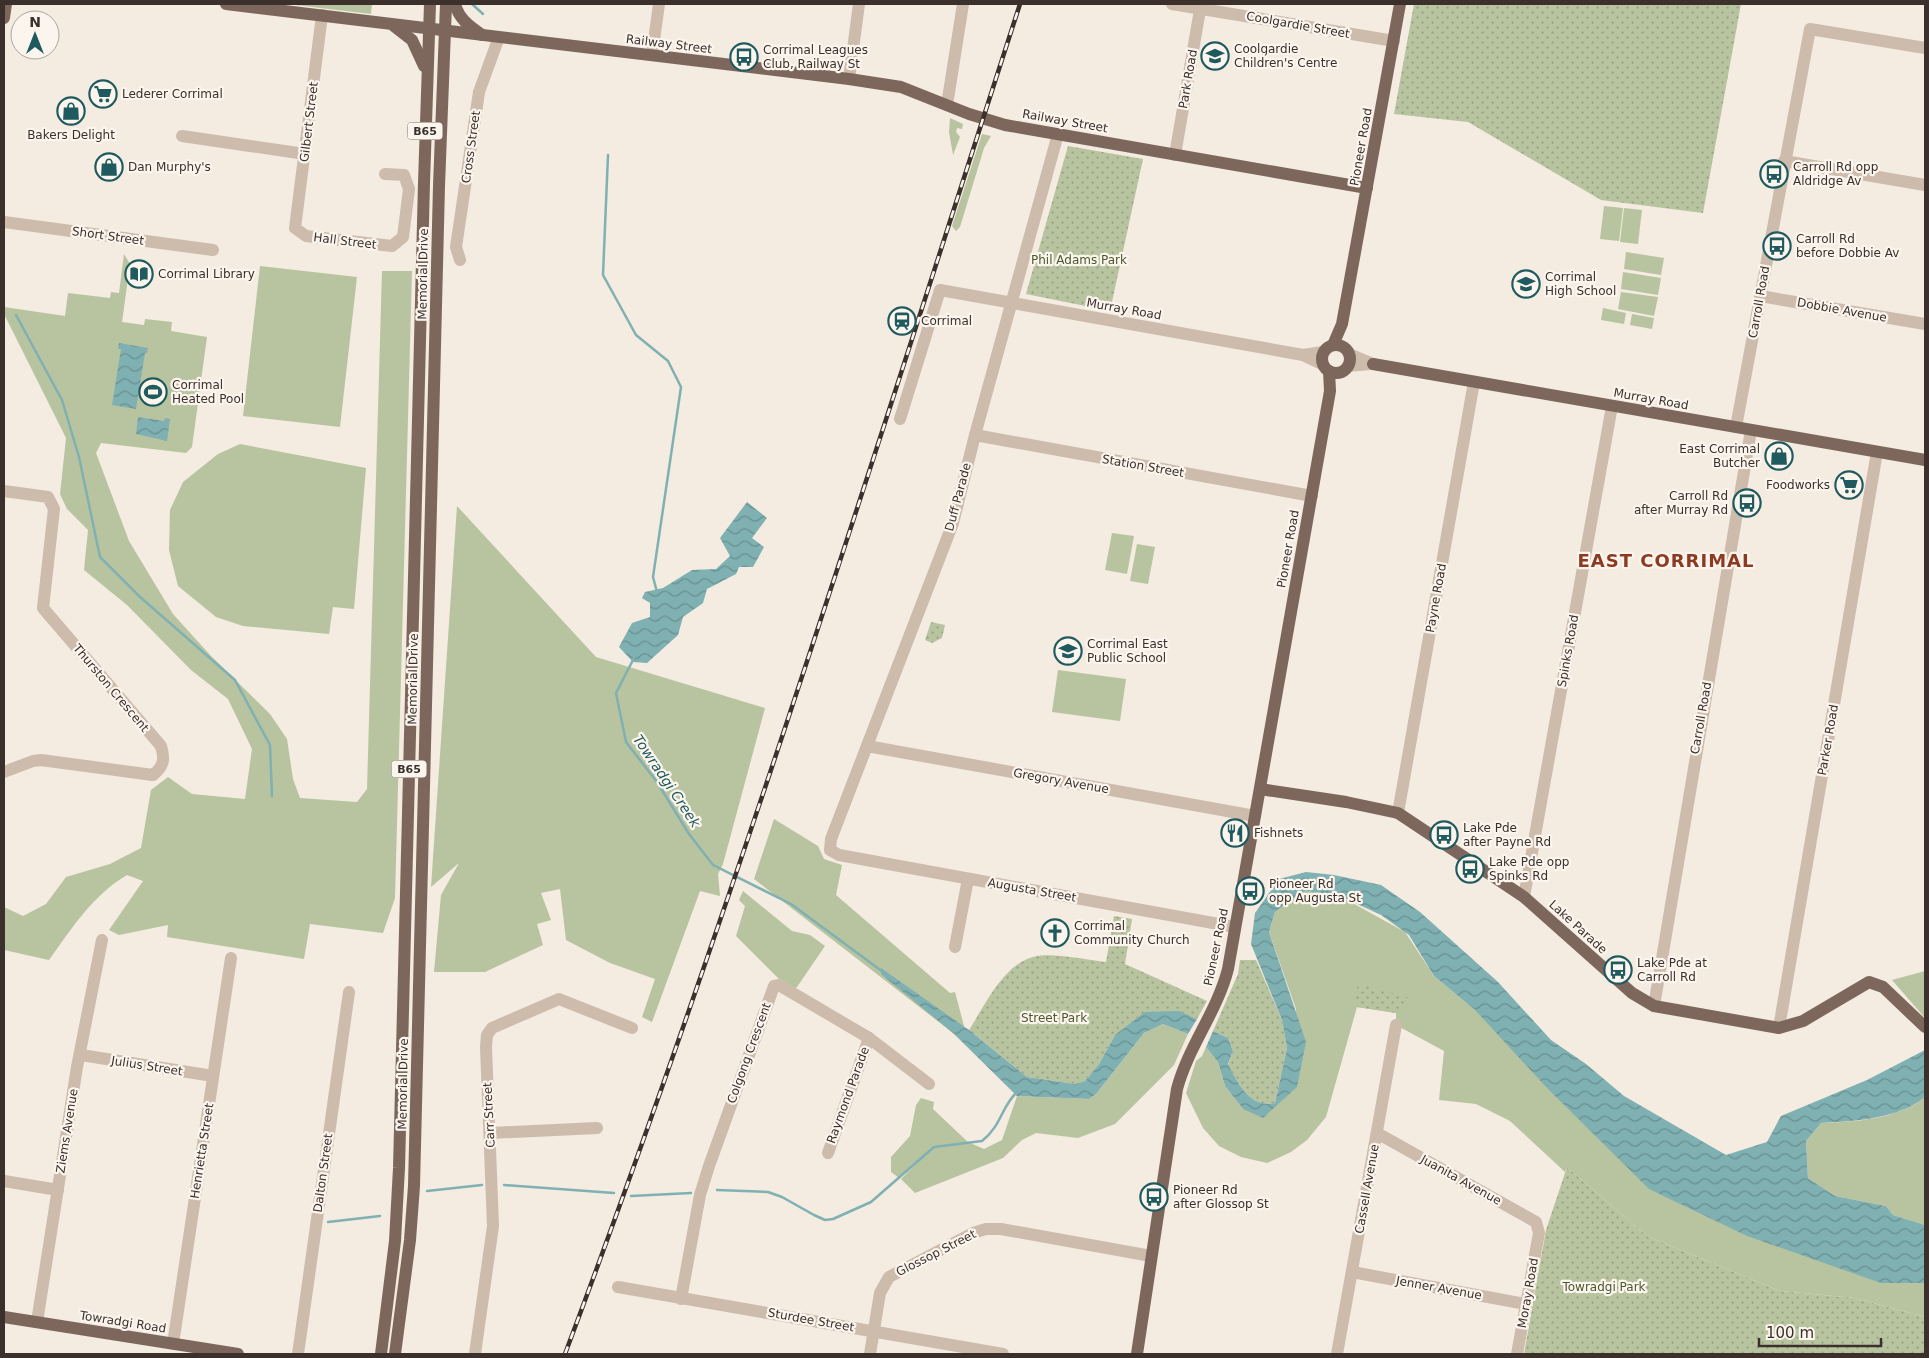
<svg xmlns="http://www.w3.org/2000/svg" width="1929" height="1358" viewBox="0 0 1929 1358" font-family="'DejaVu Sans',sans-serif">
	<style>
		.grass { fill: #b8c4a0 }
		.park { fill: url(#park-dots) }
		.water { fill: url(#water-waves) }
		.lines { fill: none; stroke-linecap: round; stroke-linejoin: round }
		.stream { stroke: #7fb0b2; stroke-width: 2.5 }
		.minor { stroke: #cdbbac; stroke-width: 12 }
		.major { stroke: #7d675c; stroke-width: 12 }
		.rail-casing { stroke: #3b302b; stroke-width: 4.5 }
		.rail { stroke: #fbf5ee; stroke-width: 2.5; stroke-dasharray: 8; stroke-linecap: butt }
		.labels { text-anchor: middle; stroke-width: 4.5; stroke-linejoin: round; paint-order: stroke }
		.shield { fill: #fbf5ee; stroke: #756b66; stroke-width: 1 }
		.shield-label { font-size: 11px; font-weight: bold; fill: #3b302b }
		.street-label { font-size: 12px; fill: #3b302b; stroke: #fbf5ee }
		.poi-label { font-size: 12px; fill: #3b302b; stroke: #fbf5ee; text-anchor: start }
		.park-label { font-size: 12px; fill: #4a5a2e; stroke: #fbf5ee }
		.water-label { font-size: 14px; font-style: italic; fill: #1f5a5e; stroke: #fbf5ee }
		.district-label { font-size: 18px; font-weight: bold; letter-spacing: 1px; fill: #8c3b22; stroke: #fbf5ee }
	</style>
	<defs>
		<pattern id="park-dots" width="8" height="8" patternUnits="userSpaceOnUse" patternTransform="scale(1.25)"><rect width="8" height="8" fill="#b8c4a0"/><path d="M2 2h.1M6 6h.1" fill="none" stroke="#97a083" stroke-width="1.8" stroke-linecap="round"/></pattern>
		<pattern id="water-waves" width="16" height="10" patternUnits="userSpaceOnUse" patternTransform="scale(1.25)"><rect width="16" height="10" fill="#7fb0b2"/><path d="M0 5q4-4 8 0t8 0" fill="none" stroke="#699091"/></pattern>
	</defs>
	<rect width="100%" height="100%" fill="#f4ebe1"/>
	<g class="grass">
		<polygon points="287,4 372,4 371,14"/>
		<polygon points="950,118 963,124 962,129 957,128 956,132 960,137 953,155 949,132"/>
		<polygon points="982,134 991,136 984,148 960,227 956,231 952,226"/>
		<polygon points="1604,206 1623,208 1619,241 1600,239"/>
		<polygon points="1624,208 1642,210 1638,244 1620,242"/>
		<polygon points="1626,252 1664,258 1661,275 1624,269"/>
		<path d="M124,254l6,10 -8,58 22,3 1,-6 27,3 -1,9 36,6 -15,110 -6,6 -85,-10 -5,10 33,88 44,73 38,42 59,58 17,25 6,40 7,19 57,4 10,-13 15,-518h30l-17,627 -12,35 -73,-9 -6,35 -137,-22 1,-12 -49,10 -10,-5 34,-49 -16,-6c-34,20 -55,53 -78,85l-45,-10v-43l19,9 23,-12 20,-27 44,-13 31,-16 10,-58 17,-13 24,17 53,5 7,-50 -24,-50 -37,-29 -64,-65 -43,-35 4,-40 -21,-21 -7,-15 6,-56 -62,-124v-7l61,9 3,-23 42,5 1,-6 8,1z"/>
		<polygon points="260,266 357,277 340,427 243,416"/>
		<polygon points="1623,272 1661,278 1658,295 1621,289"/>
		<polygon points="1621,292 1658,297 1654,316 1618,309"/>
		<polygon points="1603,308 1626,313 1624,324 1601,320"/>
		<polygon points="1632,314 1654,318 1652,329 1630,325"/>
		<polygon points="240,444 366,468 354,609 333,607 329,634 243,626 216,617 178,586 169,550 170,510 183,482 218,454"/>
		<polygon points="457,506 596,657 765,708 723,864 718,874 720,896 700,891 652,1022 642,1017 655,979 610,963 566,940 560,889 541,893 551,920 537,924 543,945 485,972 434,972 441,895 459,863 431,887"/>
		<polygon points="1112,533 1134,536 1127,574 1105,570"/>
		<polygon points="1137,544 1155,547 1148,584 1130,581"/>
		<polygon points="1058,670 1126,679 1120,721 1052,712"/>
		<polygon points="774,819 818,846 824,859 842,865 836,895 950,993 955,992 964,1026 953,1033 754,879"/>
		<polygon points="743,891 792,931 810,935 825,946 797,987 794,989 779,979 736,936 745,906 739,900"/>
		<polygon points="1304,891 1338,895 1405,932 1434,976 1475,1010 1881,1283 1925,1283 1925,1317 1855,1298 1780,1291 1647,1236 1567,1167 1565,1172 1510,1121 1476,1104 1439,1100 1444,1051 1396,1025 1396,1013 1357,1007 1326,1117 1307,1140 1291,1152 1267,1163 1241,1157 1219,1146 1203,1128 1186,1093 1196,1061 1202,1056 1206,1047 1218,1062 1225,1086 1243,1109 1278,1103 1296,1009 1269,932 1275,912"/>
		<polygon points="1925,971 1925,1018 1892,980"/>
		<polygon points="1163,1024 1188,1034 1174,1065 1115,1124 1078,1138 1036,1133 1022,1140 1003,1158 915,1193 901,1179 920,1160 899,1178 891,1172 891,1157 910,1136 916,1105 921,1098 934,1102 933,1109 968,1142 984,1149 1002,1140 1017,1096 1089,1099 1096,1094 1144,1033"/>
		<path d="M1925,1097v128l-32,-10 -7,-9 -51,-10 -27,-18 -2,-37 15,-18c34,-1 77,-4 104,-26z"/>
	</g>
	<g class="park">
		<polygon points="1414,4 1741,4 1703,213 1601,200 1468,122 1394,114"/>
		<polygon points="1068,146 1143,159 1110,311 1026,294"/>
		<polygon points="931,622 945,625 942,638 932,643 925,640"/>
		<path d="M1114,916l18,3 -7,45 82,37 -10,18 -19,-8 -63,24 -16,29 -14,17 -10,3 -48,-7 -58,-47c17,-26 35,-68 68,-74 17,-3 52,4 69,6z"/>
		<path d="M1240,960h16l26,60 5,28 -12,55c-26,5 -36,-19 -47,-38l5,-14 -5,-13 -15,-7 25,-57z"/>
		<polygon points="1358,984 1408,997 1396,1013 1357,1007 1354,1004"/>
		<polygon points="1567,1167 1647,1236 1780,1291 1855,1298 1925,1317 1925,1354 1524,1354 1546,1230"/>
	</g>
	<g class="water">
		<polygon points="119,343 148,348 147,353 145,353 136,409 112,405 121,349 118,349"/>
		<polygon points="138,417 164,421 165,418 170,419 167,441 136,434"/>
		<polygon points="747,502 767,518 752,538 764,547 753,567 739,567 736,574 707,589 703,603 683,617 678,635 647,663 633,662 619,647 632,623 650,617 650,603 642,598 645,592 663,588 692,570 716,569 730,556 720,538"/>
		<path d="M1306,872l28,3 47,10 39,27 78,70 53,58 35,24 38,32 102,59 41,-13 14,-26 86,-36 58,-30v47c-27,22 -69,24 -104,26l-15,18 2,37 27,18 51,10 7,9 32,10v58h-44l-134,-47 -98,-47 -100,-99 -74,-80 -41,-34 -25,-41 -28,-20 -43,-20 -34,-4 -29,21 -6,20 37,110 -9,45 -34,31 -20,-9 -18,-23 -7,-24 -12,-15 7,-16 15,7 5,13 -5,13c10,19 21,44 47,39l12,-55 -5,-28 -31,-76 4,-31 24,-34z"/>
		<polygon points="881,968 969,1030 1027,1077 1075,1084 1085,1081 1099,1064 1115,1035 1145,1012 1179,1011 1197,1019 1188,1034 1163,1024 1144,1033 1096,1094 1089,1099 1017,1096 953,1033 881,974"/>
	</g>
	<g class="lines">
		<g class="stream">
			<polyline points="472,4 483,14"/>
			<polyline points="608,155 603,275 636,335 668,361 681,387 653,577 657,592"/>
			<polyline points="16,315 62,400 79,457 100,557 139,596 235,680 270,745 272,796"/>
			<polyline points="634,658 616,693 626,742 657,782 689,834 713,865 791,904 883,972"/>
			<polyline points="504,1185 614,1193"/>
			<path d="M717,1190l51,2 14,5 32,18 11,5 8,-1 38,-17 63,-55 48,-6c20,-16 19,-34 35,-49"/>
			<polyline points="427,1191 482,1185"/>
			<polyline points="631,1196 691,1193"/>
			<polyline points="328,1222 380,1216"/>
		</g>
		<g class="minor">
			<polyline points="1172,4 1394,41"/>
			<polyline points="322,15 295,228 306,236 392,246 403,237 409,189 404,175 385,174"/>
			<polyline points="652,55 659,4"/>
			<polyline points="849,79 859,4"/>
			<polyline points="947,105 963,4"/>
			<polyline points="1058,134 975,435 953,523 831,839 830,850 839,855 1235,927"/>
			<polyline points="182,136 305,154"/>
			<polyline points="1175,155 1201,4"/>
			<polyline points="1784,161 1925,185"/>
			<polyline points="4,222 213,250"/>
			<polyline points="460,260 456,247 479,92 499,37"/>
			<polyline points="1760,296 1925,324"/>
			<polyline points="1349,354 1373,364"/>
			<polyline points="1303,355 1323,352"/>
			<polyline points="1348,366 1370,364"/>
			<polyline points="900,419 940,290 1303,355 1322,364"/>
			<polyline points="1736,427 1810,29 1925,48"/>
			<polyline points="975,435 1312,496"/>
			<path d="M4,491l44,6 6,12 -11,99 118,138c4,13 3,20 -8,29l-112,-15 -8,1 -29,11"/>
			<polyline points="867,746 1255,816"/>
			<polyline points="1398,813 1474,382"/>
			<polyline points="1524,897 1612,406"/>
			<polyline points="955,947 968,879"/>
			<polyline points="1654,1006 1751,430"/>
			<polyline points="1779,1028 1877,452"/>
			<polyline points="81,1055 213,1076"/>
			<polyline points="490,1133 597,1128"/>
			<polyline points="1377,1133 1536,1222 1539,1233 1517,1354"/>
			<polyline points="828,1153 869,1038"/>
			<polyline points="4,1181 58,1190"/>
			<polyline points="1352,1272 1526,1304"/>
			<polyline points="618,1287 1003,1354"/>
			<polyline points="681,1299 700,1195 709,1166 774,986 779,985 869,1038 929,1084"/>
			<polyline points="37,1322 77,1067 102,940"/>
			<polyline points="173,1344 231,958"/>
			<polyline points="298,1354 349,992"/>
			<polyline points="475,1354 493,1226 486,1047 487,1035 492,1028 559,999 632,1028"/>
			<polyline points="870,1354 880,1293 889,1277 973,1233 986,1229 1001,1229 1151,1256"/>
			<polyline points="1337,1354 1396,1025"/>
		</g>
		<g class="major">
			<polyline points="226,4 849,79 901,87 969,114 1005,125 1367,188"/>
			<path d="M455,4c4,15 14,22 27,31"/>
			<polyline points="4,18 6,4"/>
			<polyline points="394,26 412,40 424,66"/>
			<circle cx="1336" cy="359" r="14"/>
			<polyline points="1333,345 1342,324 1400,4"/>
			<polyline points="1373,364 1925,460"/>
			<polyline points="1260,789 1346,802 1398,813 1524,897 1632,993 1654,1006 1779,1028 1803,1021 1869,982 1883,987 1925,1027"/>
			<polyline points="4,1317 238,1354"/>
			<polyline points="381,1354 395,1241 399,1168 424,183 430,4"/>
			<polyline points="395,1354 410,1240 414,1186 439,186 446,4"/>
			<path d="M1137,1354l40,-265c11,-42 40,-77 51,-120l102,-578 -1,-20"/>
		</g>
		<g class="rail-casing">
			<path id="rail" d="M565,1354c167,-445 309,-898 455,-1350"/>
		</g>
		<use href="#rail" class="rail"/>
	</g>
	<defs>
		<g id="school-ring" transform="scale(1.4375)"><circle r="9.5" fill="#fbf5ee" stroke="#1f5a5e" stroke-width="1.5"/><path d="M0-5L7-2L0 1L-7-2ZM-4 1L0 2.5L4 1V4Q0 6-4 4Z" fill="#1f5a5e"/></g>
		<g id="bus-ring" transform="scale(1.4375)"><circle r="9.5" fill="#fbf5ee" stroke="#1f5a5e" stroke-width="1.5"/><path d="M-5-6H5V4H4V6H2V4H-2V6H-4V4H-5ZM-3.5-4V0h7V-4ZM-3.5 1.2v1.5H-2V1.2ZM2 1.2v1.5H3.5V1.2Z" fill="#1f5a5e"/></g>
		<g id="supermarket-ring" transform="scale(1.4375)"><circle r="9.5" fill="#fbf5ee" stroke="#1f5a5e" stroke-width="1.5"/><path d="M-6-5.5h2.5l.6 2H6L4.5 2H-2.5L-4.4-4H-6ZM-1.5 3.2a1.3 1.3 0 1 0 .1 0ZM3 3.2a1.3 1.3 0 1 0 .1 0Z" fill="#1f5a5e"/></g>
		<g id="shop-ring" transform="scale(1.4375)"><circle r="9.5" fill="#fbf5ee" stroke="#1f5a5e" stroke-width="1.5"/><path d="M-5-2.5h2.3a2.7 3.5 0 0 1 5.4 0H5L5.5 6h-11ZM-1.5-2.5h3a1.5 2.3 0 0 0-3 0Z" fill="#1f5a5e"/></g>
		<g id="library-ring" transform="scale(1.4375)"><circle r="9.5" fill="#fbf5ee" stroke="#1f5a5e" stroke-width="1.5"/><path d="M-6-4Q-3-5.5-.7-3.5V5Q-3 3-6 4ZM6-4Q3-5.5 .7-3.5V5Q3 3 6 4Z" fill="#1f5a5e"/></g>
		<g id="station-ring" transform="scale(1.4375)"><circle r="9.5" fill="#fbf5ee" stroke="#1f5a5e" stroke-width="1.5"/><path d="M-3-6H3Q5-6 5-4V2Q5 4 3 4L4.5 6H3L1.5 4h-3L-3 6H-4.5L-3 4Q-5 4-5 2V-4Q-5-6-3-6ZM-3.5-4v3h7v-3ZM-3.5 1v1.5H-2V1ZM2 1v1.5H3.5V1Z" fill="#1f5a5e"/></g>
		<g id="stadium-ring" transform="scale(1.4375)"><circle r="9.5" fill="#fbf5ee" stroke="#1f5a5e" stroke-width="1.5"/><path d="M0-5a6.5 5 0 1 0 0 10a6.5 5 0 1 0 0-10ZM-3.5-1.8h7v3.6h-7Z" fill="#1f5a5e"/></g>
		<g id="restaurant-ring" transform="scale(1.4375)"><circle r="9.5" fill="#fbf5ee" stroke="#1f5a5e" stroke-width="1.5"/><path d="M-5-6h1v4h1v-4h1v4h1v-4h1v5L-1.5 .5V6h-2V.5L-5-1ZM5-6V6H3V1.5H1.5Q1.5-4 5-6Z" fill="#1f5a5e"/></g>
		<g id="church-ring" transform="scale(1.4375)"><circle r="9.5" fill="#fbf5ee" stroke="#1f5a5e" stroke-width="1.5"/><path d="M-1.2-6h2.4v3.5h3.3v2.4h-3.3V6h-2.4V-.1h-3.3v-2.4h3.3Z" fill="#1f5a5e"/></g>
	</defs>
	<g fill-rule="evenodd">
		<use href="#school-ring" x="1215" y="56"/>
		<use href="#bus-ring" x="744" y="57"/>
		<use href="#supermarket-ring" x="103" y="94"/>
		<use href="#shop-ring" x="71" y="111"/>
		<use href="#shop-ring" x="109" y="167"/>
		<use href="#bus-ring" x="1774" y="174"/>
		<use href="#bus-ring" x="1777" y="246"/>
		<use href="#library-ring" x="139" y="274"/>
		<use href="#school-ring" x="1526" y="284"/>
		<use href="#station-ring" x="902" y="321"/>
		<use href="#stadium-ring" x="153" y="392"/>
		<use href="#shop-ring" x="1779" y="456"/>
		<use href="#supermarket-ring" x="1849" y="485"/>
		<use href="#bus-ring" x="1747" y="503"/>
		<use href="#school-ring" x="1068" y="651"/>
		<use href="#restaurant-ring" x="1235" y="833"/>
		<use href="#bus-ring" x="1444" y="835"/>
		<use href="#bus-ring" x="1470" y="869"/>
		<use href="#bus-ring" x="1250" y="891"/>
		<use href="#church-ring" x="1055" y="933"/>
		<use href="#bus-ring" x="1618" y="970"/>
		<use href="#bus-ring" x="1154" y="1197"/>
	</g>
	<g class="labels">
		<g class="shield">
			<rect x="407.5" y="122.5" width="35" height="17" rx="4"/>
			<rect x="391.5" y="760.5" width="35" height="17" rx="4"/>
		</g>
		<g class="shield-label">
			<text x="425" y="135">B65</text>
			<text x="409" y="773">B65</text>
		</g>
		<g class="street-label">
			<text transform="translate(1298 25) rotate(10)" y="4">Coolgardie Street</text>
			<text transform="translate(669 44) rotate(7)" y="4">Railway Street</text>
			<text transform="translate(1188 79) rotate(-80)" y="4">Park Road</text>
			<text transform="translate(1065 121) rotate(10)" y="4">Railway Street</text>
			<text transform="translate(309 122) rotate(-83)" y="4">Gilbert Street</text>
			<text transform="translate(471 147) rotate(-82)" y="4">Cross Street</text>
			<text transform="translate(1361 147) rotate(-80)" y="4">Pioneer Road</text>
			<text transform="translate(108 236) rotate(8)" y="4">Short Street</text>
			<text transform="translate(345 241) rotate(7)" y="4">Hall Street</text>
			<text transform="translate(423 274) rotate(-89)" y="4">Memorial Drive</text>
			<text transform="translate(1759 302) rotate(-80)" y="4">Carroll Road</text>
			<text transform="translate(1124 309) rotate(10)" y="4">Murray Road</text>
			<text transform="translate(1842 310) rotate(10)" y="4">Dobbie Avenue</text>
			<text transform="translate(1651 399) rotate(10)" y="4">Murray Road</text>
			<text transform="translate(1143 466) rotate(10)" y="4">Station Street</text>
			<text transform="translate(958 497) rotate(-75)" y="4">Duff Parade</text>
			<text transform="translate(1288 549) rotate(-80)" y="4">Pioneer Road</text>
			<text transform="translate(1436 598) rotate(-80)" y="4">Payne Road</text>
			<text transform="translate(1568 651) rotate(-80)" y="4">Spinks Road</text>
			<text transform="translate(413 679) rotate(-89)" y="4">Memorial Drive</text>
			<text transform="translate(111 688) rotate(50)" y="4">Thurston Crescent</text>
			<text transform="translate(1701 718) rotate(-80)" y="4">Carroll Road</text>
			<text transform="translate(1828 740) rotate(-80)" y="4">Parker Road</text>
			<text transform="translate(1061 781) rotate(10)" y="4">Gregory Avenue</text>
			<text transform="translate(1032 890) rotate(10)" y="4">Augusta Street</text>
			<text transform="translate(1578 927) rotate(42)" y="4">Lake Parade</text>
			<text transform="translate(1216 947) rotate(-78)" y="4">Pioneer Road</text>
			<text transform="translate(749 1053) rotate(-70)" y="4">Colgong Crescent</text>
			<text transform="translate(147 1066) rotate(9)" y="4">Julius Street</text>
			<text transform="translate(403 1084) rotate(-89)" y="4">Memorial Drive</text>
			<text transform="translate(848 1095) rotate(-70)" y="4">Raymond Parade</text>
			<text transform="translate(489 1115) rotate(-93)" y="4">Carr Street</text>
			<text transform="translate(67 1131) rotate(-81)" y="4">Ziems Avenue</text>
			<text transform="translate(202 1151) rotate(-81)" y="4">Henrietta Street</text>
			<text transform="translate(323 1173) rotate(-82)" y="4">Dalton Street</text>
			<text transform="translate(1461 1180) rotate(29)" y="4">Juanita Avenue</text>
			<text transform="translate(1367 1189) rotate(-80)" y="4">Cassell Avenue</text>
			<text transform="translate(936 1253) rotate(-27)" y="4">Glossop Street</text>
			<text transform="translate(1439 1288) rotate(10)" y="4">Jenner Avenue</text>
			<text transform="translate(1528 1293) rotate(-80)" y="4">Moray Road</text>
			<text transform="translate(811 1320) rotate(10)" y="4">Sturdee Street</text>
			<text transform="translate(123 1322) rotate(9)" y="4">Towradgi Road</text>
		</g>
		<g class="poi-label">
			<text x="1234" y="53">Coolgardie<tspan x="1234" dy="14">Children's Centre</tspan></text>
			<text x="763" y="54">Corrimal Leagues<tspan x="763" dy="14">Club, Railway St</tspan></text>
			<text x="122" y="98">Lederer Corrimal</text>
			<text x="71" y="139" text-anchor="middle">Bakers Delight</text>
			<text x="128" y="171">Dan Murphy's</text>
			<text x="1793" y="171">Carroll Rd opp<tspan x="1793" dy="14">Aldridge Av</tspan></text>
			<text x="1796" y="243">Carroll Rd<tspan x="1796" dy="14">before Dobbie Av</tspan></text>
			<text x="158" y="278">Corrimal Library</text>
			<text x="1545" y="281">Corrimal<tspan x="1545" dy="14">High School</tspan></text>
			<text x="921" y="325">Corrimal</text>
			<text x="172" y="389">Corrimal<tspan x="172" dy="14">Heated Pool</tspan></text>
			<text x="1760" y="453" text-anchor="end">East Corrimal<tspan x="1760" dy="14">Butcher</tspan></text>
			<text x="1830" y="489" text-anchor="end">Foodworks</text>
			<text x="1728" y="500" text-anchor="end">Carroll Rd<tspan x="1728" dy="14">after Murray Rd</tspan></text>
			<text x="1087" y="648">Corrimal East<tspan x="1087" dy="14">Public School</tspan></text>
			<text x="1463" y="832">Lake Pde<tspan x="1463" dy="14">after Payne Rd</tspan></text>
			<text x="1254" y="837">Fishnets</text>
			<text x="1489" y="866">Lake Pde opp<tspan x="1489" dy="14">Spinks Rd</tspan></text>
			<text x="1269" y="888">Pioneer Rd<tspan x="1269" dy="14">opp Augusta St</tspan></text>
			<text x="1074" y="930">Corrimal<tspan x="1074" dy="14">Community Church</tspan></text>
			<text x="1637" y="967">Lake Pde at<tspan x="1637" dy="14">Carroll Rd</tspan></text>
			<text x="1173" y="1194">Pioneer Rd<tspan x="1173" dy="14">after Glossop St</tspan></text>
		</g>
		<g class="park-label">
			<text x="1079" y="264">Phil Adams Park</text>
			<text x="1054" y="1022">Street Park</text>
			<text x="1604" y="1291">Towradgi Park</text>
		</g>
		<g class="water-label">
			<text transform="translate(667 781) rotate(56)" y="5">Towradgi Creek</text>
		</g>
		<g class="district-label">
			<text x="1666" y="567">EAST CORRIMAL</text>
		</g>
	</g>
	<rect width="1929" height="1358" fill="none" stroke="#3b302b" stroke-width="10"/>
	<g transform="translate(35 35)"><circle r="24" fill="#fbf5ee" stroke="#aea6a0"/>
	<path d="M0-4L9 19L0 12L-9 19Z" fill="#1f5a5e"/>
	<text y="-8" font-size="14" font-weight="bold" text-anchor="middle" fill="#3b302b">N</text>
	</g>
	<path d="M1759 1338v8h122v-8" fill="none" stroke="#3b302b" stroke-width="2.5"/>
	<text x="1766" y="1338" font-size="15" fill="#3b302b" stroke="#fbf5ee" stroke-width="4" paint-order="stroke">100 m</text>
</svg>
